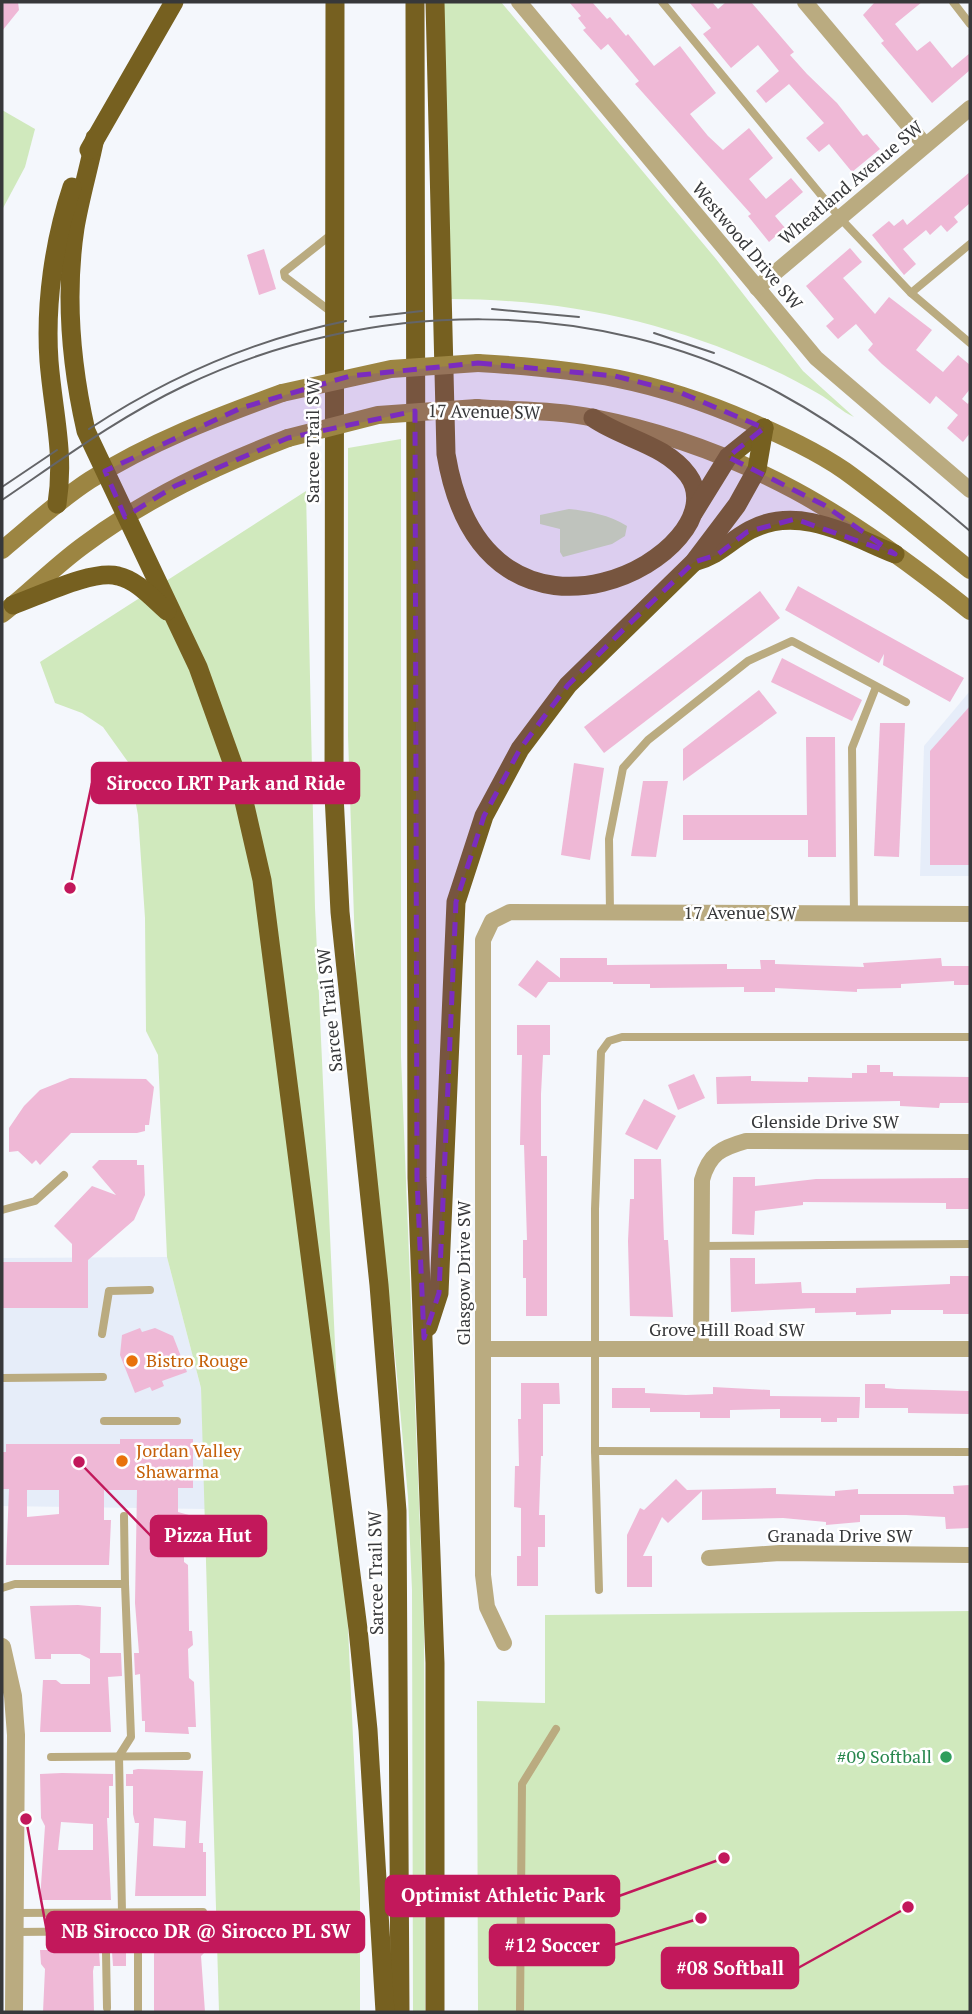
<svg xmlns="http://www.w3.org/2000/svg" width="972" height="2014" viewBox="0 0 972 2014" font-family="'PT Serif',serif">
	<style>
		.built { fill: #e6edf9 }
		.green { fill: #d0e9bd }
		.building { fill: #efb8d6; fill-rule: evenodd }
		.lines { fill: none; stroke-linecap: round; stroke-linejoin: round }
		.service { stroke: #baab80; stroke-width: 8 }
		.minor { stroke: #baab80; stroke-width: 16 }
		.tertiary { stroke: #baab80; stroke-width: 18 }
		.secondary { stroke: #9c8542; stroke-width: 18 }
		.trunk { stroke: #766020; stroke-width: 19 }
		.tram { stroke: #646568; stroke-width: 2 }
		.secondary-bridge { stroke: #9c8542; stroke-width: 18 }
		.marked { fill: #7b2cbf; fill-opacity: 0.2; stroke: #7b2cbf; stroke-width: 5; stroke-dasharray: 14 9; stroke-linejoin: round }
		.food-dot { fill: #e8710a; stroke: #fff; stroke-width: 2.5 }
		.leisure-dot { fill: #2e9e5b; stroke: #fff; stroke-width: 2.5 }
		.labels { text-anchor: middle; stroke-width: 5; stroke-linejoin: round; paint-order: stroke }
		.street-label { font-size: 18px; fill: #37383a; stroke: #fff }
		.food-label { font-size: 18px; fill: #c56008; stroke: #fff; text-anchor: start }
		.leisure-label { font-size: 18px; fill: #27864d; stroke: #fff; text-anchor: end }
		.leader { fill: none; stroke: #c2185b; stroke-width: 2.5 }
		.callout-dot { fill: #c2185b; stroke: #fff; stroke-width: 2.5 }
		.callout { fill: #c2185b; stroke: #c2185b; stroke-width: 2.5 }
		.callout-label { font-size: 19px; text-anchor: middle; font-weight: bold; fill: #fff }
	</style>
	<rect width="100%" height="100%" fill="#f4f7fc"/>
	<g class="built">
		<polygon points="970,691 970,876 920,876 924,746"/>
		<polygon points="167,1257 201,1388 206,1509 2,1506 2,1258"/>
	</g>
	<g class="green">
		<path d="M443,2h58l215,257 87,112 51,46c-12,-5 -24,-17 -35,-23 -16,-9 -32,-18 -48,-25 -103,-48 -208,-70 -321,-70z"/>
		<polygon points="2,110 35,129 25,167 2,210"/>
		<polygon points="401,439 401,1057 424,1627 425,2012 413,2012 412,1590 408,1497 396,1365 356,979 348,736 348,448"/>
		<polygon points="306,491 315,908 360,1890 360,2012 219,2012 201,1388 167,1257 158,1055 146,1031 145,918 138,815 128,762 103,727 82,713 55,703 40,662"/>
		<path d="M569,509c19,2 41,6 58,17l-2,10 -13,8 -49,13 -3,-5v-23l-20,-5v-9z"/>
		<polygon points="970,1611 970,2012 478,2012 477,1701 545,1703 545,1615"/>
	</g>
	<g class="building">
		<polygon points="2,2 18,2 19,10 2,31"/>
		<polygon points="569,2 592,2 607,19 610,17 626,36 628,34 654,66 680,46 716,93 690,114 708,136 723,150 749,128 773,158 749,179 766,199 791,178 803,192 775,216 785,228 769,242 748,216 751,214 635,84 639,81 608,44 601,50 583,30 586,28 578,18 581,16"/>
		<polygon points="689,2 712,2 718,9 726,2 751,2 794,52 790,55 807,74 837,103 863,136 867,134 880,149 852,172 829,144 819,152 806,138 824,123 789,84 766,103 756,91 779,71 758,45 731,68 703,34 711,28"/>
		<polygon points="875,2 922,2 895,24 917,51 930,41 952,68 970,53 970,70 932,103 881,43 884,41 863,15"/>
		<polygon points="970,172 970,203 954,217 958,222 947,232 941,225 930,235 926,230 903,249 916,264 904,275 872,235 889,221 894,226 903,219 907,225"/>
		<polygon points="850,248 862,262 843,278 875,314 889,297 932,330 916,350 943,372 958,355 970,365 970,389 962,399 968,404 970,400 970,433 963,442 947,428 958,415 936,396 930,404 882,364 868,350 873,344 856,324 838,339 826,326 834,319 806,286"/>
		<polygon points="264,249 276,289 259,295 247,255"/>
		<polygon points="798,586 964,678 950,702 883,665 884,654 879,663 785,610"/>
		<polygon points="760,591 780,618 604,753 584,727"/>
		<polygon points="782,658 862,700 852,721 771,682"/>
		<polygon points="759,690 777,713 683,781 683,749"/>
		<polygon points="970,706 970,865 930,865 930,751"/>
		<polygon points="880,723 905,723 899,857 874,856"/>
		<polygon points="806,737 835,737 836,857 808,857 808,840 683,840 683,815 807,815"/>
		<polygon points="574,763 604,768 590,860 561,855"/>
		<polygon points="643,781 668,781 656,857 631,856"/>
		<polygon points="560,958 607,958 607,965 727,964 727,969 761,969 760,960 775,960 775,964 864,967 863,963 941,958 942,966 970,966 970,985 954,985 954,981 901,984 901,988 857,989 857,992 775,988 775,992 744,992 744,987 650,988 650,984 613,984 613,982 548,982 536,998 518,985 537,960 560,978"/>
		<polygon points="517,1025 550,1025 550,1055 543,1055 541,1094 541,1156 547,1156 547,1316 526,1316 526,1278 523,1278 523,1240 527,1240 524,1145 520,1145 522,1055 517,1055"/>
		<polygon points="867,1065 880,1065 880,1072 893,1072 893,1076 970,1077 970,1103 940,1103 939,1108 900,1106 900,1101 717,1104 716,1077 751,1076 751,1081 808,1082 808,1077 852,1078 852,1073 867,1073"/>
		<polygon points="694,1074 705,1098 678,1110 668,1085"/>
		<polygon points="70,1078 146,1079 154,1087 149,1125 145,1125 145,1131 137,1133 71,1133 40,1165 36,1160 32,1164 18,1151 9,1152 9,1128 24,1106 40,1090"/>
		<polygon points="644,1099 676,1116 657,1150 625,1134"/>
		<polygon points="634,1159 661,1159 664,1240 668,1240 673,1317 630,1316 628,1241 630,1199 634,1199"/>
		<polygon points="99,1160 137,1160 137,1165 144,1165 145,1195 134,1220 88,1260 88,1308 2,1308 2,1262 72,1262 72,1244 54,1226 92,1186 116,1195 92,1167"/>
		<polygon points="733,1177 755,1177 755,1186 816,1179 970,1178 970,1209 946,1209 946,1203 803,1202 803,1205 755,1211 754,1235 732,1234"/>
		<polygon points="730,1258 755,1258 755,1284 801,1282 802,1293 856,1293 856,1288 950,1284 950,1276 970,1276 970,1314 943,1314 943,1310 891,1310 891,1314 856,1315 856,1312 815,1313 815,1308 731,1312"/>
		<polygon points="140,1328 142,1332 155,1328 173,1336 187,1372 162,1381 164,1386 152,1391 150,1387 135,1393 120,1355 122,1335"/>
		<polygon points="521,1383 559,1383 560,1404 543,1404 543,1456 541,1456 539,1515 545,1515 545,1547 538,1547 538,1586 517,1586 517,1556 521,1556 521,1508 514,1507 515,1466 519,1466 518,1419 521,1419"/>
		<polygon points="865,1384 885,1384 885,1388 897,1389 970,1391 970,1414 908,1413 908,1408 865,1408"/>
		<polygon points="713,1387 770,1390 770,1396 860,1397 859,1418 837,1418 837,1422 821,1422 821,1418 780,1418 780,1409 730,1410 730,1418 700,1418 700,1412 650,1412 650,1408 612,1408 612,1388 645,1388 645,1393 686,1395 713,1394"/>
		<path d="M120,1439h73v49h-15v24l11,3v14l-5,4v29l4,3 1,66h3l1,14 -5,4 1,29 5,4 2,45h-8l1,7 -44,-2v-11h-3l-2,-47 -5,1 -1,-22h5l-4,-50 2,-113h-33v30h7l-2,45h-103l3,-76h-6l-1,-37h4v-8h114zM27,1490h32v24l-32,3z"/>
		<polygon points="676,1479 687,1490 776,1488 776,1494 835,1496 835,1491 858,1489 858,1494 954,1494 953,1486 970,1485 970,1528 946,1529 945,1517 906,1515 860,1515 860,1522 826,1525 826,1522 783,1518 702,1520 702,1491 668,1523 662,1517 643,1556 652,1556 652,1587 627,1587 627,1535 640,1508 644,1510"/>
		<polygon points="78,1605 101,1607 100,1653 121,1653 122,1676 108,1677 111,1732 40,1732 43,1680 56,1680 61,1684 90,1684 90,1659 80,1654 51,1654 51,1659 35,1659 30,1606"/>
		<path d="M138,1769l65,2 -4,72h4v9h3v44h-71l4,-73h-4l-2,-9v-28h-7v-12h7v-4zM154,1818l32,3 -1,27 -32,-2z"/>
		<path d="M62,1773l51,1v12h-4v32h-2l4,82h-71l5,-74 -4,-8 -1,-44zM61,1822l32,2v26h-35z"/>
		<polygon points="154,1935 206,1937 206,1951 201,1956 205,2012 154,2012"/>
		<polygon points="49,1948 93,1948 93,1951 99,1951 100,1966 94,1966 93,1971 94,2012 43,2012 45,1969 41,1964 40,1950 49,1950"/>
		<polygon points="112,1951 126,1951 126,1966 113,1966"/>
	</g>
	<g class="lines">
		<g class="service">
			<polyline points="662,2 840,218 911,293 970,343"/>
			<polyline points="953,2 970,24"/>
			<polyline points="332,234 284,272 285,277 334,314"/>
			<polyline points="911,293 970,244"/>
			<polyline points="610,912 609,839 623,768 648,740 748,661 792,641 906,702"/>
			<polyline points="854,913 852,748 876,687"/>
			<polyline points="2,1210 35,1201 64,1175"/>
			<polyline points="702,1246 970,1244"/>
			<polyline points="102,1334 109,1291 150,1290"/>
			<polyline points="2,1378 103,1377"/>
			<polyline points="104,1421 177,1421"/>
			<polyline points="595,1451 970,1452"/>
			<polyline points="124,1516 125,1584"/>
			<polyline points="2,1588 15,1584 125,1584 131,1737 119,1756 122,1912 138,1947 138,2012"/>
			<polyline points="599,1590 595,1451 595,1209 601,1052 609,1041 622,1037 970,1037"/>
			<polyline points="51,1757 187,1756"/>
			<polyline points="15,1913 203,1912"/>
			<polyline points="15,1932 131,1931"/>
			<polyline points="101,1932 106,1952 107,2008"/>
			<polyline points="520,2012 522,1784 556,1729"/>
		</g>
		<g class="minor">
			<polyline points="519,2 816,358 970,490"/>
			<polyline points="805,2 925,145"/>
			<polyline points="757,288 970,108"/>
			<polyline points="483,1349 970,1349"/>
			<path d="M701,1349l1,-169c7,-26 19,-32 44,-39l224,1"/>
			<polyline points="709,1558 780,1553 970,1555"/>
			<polyline points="504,1643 487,1607 483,1575 483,940 492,921 510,912 970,914"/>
		</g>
		<polyline class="tertiary" points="2,1647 13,1696 16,1735 14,2012"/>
		<g class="secondary">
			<path d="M478,363c105,6 175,16 273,59 32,14 65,29 94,49 43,31 84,66 125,99"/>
			<path d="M477,408c39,3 79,2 117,10 151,30 258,98 376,193"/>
			<path d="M2,550c29,-24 57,-50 88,-70 60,-38 126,-63 192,-87"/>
			<path d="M2,614c28,-22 53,-48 82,-69 63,-47 131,-79 204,-107"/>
		</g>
		<g class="trunk">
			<polyline points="335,2 334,795 340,912 379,1285 397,1511 400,2012"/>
			<polyline points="415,2 417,1178 435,1663 435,2012"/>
			<path d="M435,2l11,452c40,239 297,96 242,21 -23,-31 -65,-36 -95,-57"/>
			<path d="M95,138c-6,30 -15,60 -20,90 -10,67 -4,137 11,203l112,236 42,117 22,96 96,749 10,101 17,282"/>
			<polyline points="89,150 174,2"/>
			<path d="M57,504c8,-51 -4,-92 -8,-143 -4,-57 5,-120 23,-174"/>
			<polyline points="694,512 728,457 764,428"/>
			<path d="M694,562c27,-8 34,-20 56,-32 49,-26 100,6 145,24"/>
			<path d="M13,605c26,-9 80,-36 105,-29 19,4 35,23 49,35"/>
			<polyline points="428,1327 439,1293 456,902 484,816 520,749 568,685 694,562 737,505 757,469 764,428"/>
		</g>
		<g class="tram">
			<polyline points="492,309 579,317"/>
			<polyline points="370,317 422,311"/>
			<polyline points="654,333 714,353"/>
			<path d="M89,429c79,-52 164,-89 257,-108"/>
			<polyline points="2,487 57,450"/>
			<path d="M2,500c59,-40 117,-83 182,-114 185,-89 413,-91 595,7 70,38 131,87 191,138"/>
		</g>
		<g class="secondary-bridge">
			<polyline points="282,393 391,369 478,363"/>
			<polyline points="288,438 378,415 477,408"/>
		</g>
	</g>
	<path class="marked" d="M478,363l137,13 64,16 85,36 -36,29 96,48 71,49 -100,-35 -48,13 -30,23 -23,7 -68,65 -58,58 -48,64 -36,67 -28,86 -17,391 -15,45 -7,-160 -2,-767 -127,27 -113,48 -50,31 -20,-46 136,-63 109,-32z"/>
	<g class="food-dot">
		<circle cx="132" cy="1361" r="7"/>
		<circle cx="122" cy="1461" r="7"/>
	</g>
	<circle class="leisure-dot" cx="946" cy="1757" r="7"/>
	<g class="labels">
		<g class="street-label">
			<text transform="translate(851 183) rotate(-40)" y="6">Wheatland Avenue SW</text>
			<text transform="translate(747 246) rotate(50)" y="6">Westwood Drive SW</text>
			<text transform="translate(484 412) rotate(1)" y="6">17 Avenue SW</text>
			<text transform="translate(313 441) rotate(-90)" y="6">Sarcee Trail SW</text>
			<text x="740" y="919">17 Avenue SW</text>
			<text transform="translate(330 1010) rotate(-96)" y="6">Sarcee Trail SW</text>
			<text x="825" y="1128">Glenside Drive SW</text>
			<text transform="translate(464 1273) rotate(-90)" y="6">Glasgow Drive SW</text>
			<text x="727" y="1336">Grove Hill Road SW</text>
			<text x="840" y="1542">Granada Drive SW</text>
			<text transform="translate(376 1573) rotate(-91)" y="6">Sarcee Trail SW</text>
		</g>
		<g class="food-label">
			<text x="146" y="1367">Bistro Rouge</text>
			<text x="136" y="1457">Jordan Valley<tspan x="136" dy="21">Shawarma</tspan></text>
		</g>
		<g class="leisure-label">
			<text x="932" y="1763">#09 Softball</text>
		</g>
	</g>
	<path class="leader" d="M70 888L92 783M79 1462L151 1536M724 1858L619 1896M26 1819L47 1932M701 1918L614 1945M908 1907L798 1968"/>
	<g class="callout-dot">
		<circle cx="70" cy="888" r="7"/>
		<circle cx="79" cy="1462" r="7"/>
		<circle cx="724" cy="1858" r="7"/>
		<circle cx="26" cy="1819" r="7"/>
		<circle cx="701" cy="1918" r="7"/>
		<circle cx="908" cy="1907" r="7"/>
	</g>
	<g class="callout">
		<rect x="92" y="763" width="267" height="40" rx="7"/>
		<rect x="151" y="1516" width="115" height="40" rx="7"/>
		<rect x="386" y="1876" width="233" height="40" rx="7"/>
		<rect x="47" y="1912" width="317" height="40" rx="7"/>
		<rect x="490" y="1925" width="124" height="40" rx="7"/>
		<rect x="662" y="1948" width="136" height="40" rx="7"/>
	</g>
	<g class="callout-label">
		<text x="226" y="790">Sirocco LRT Park and Ride</text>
		<text x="208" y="1542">Pizza Hut</text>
		<text x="503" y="1902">Optimist Athletic Park</text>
		<text x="206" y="1938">NB Sirocco DR @ Sirocco PL SW</text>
		<text x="552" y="1952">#12 Soccer</text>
		<text x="730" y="1975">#08 Softball</text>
	</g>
	<rect width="972" height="2014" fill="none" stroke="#37383a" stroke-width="7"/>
</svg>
